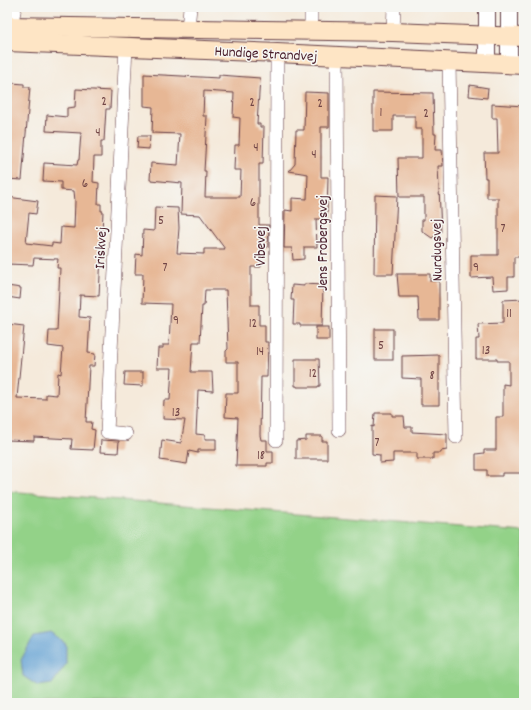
<svg xmlns="http://www.w3.org/2000/svg" width="531" height="710" viewBox="0 0 531 710" font-family="Dekko,sans-serif">
	<style>
		.green { fill: #93d288; stroke: #6e785a }
		.water { fill: #62a0d3; stroke: #56607f }
		.building { fill: #e7b795; fill-rule: evenodd }
		.lines { fill: none; stroke-linecap: round; stroke-linejoin: round }
		.minor-casing { stroke: #643d45; stroke-width: 14 }
		.tertiary-casing { stroke: #643d45; stroke-width: 18 }
		.secondary-casing { stroke: #643d45; stroke-width: 20 }
		.minor { stroke: #fff; stroke-width: 13 }
		.tertiary { stroke: #fff; stroke-width: 16 }
		.secondary { stroke: #fee5c5; stroke-width: 18 }
		.labels { text-anchor: middle; stroke-width: 3; stroke-linejoin: round; paint-order: stroke }
		.number-label { font-size: 13px; fill: #714546 }
		.street-label { font-size: 15px; fill: #4a1f2b; stroke: #f6f6f2 }
	</style>
	<rect width="100%" height="100%" fill="#f6f6f2"/>
	<filter id="ink" filterUnits="userSpaceOnUse"><feTurbulence type="fractalNoise" baseFrequency=".025" numOctaves="2"/><feDisplacementMap in="SourceGraphic" scale="8" xChannelSelector="R" yChannelSelector="G"/><feConvolveMatrix kernelMatrix="1 2 1 2 8 2 1 2 1" color-interpolation-filters="sRGB"/></filter>
	<filter id="wash" filterUnits="userSpaceOnUse"><feTurbulence type="fractalNoise" baseFrequency=".012" numOctaves="4" result="noise"/><feDisplacementMap in="SourceGraphic" scale="16" xChannelSelector="R" yChannelSelector="G"/><feGaussianBlur stdDeviation="0.9" result="paint"/><feColorMatrix in="noise" values="0 0 0 0 0 0 0 0 0 0 0 0 0 0 0 0 0 1.4 0 .05"/><feComposite in="paint" operator="in"/></filter>
	<g filter="url(#wash)">
		<rect width="100%" height="100%" fill="#f5eadb"/>
		<polygon class="green" points="7,491 524,532 524,703 7,703"/>
		<polygon class="water" points="51,633 66,644 66,664 52,684 38,686 23,676 21,660 34,636"/>
		<g id="blocks">
			<g class="building">
				<path d="M144,74l75,4v-3l41,3 -3,46h3v3h4l-1,37h-4v61h10l-1,22h-8l1,20h-10v38h8v20h6v17h3l-1,35h-6l-1,58 1,5h6v11h6v12h-6v3h-31l2,-48 -13,-1 1,-24h12v-31h-12v-11l2,-2 -2,-59h-21l-1,16h-2l-2,36h-7l-2,30h21l1,19 -15,-1 -2,44 9,1v4h11v11h-18v3l-9,-2 -2,13 -27,-4 2,-20 19,3 4,-23 -22,-1 1,-19h6l2,-32h-15l1,-20h5v-3h6l2,-41 -29,-1 1,-29h-8l1,-20 6,1 1,-25 11,1 1,-24 23,1 1,20 -2,25 27,1v-5h21l-25,-34 -19,-1 1,-31 -32,-3 1,-17 27,2 2,-31 -28,-1 1,-26 -9,-1zM204,91l30,2 -1,24 7,1 -1,27h-4l-1,25h7l-1,27h-35l1,-26h-2l1,-17 2,-38h-4z"/>
				<polygon points="12,83 24,84 24,87 30,87 22,180 7,179 9,150 7,150 7,111 9,111"/>
				<polygon points="470,85 488,88 487,98 469,96"/>
				<polygon points="76,89 111,91 110,109 106,109 104,141 101,141 101,157 94,157 93,182 99,183 98,204 101,204 101,211 103,211 99,296 80,295 79,317 90,318 88,353 95,354 94,366 89,366 86,422 92,422 91,429 95,430 93,450 71,449 72,439 34,437 34,441 7,440 7,324 24,326 17,398 46,399 46,394 57,395 58,373 61,374 63,348 48,346 49,331 57,331 60,268 57,268 58,259 34,258 33,265 7,264 7,197 38,201 36,214 29,213 26,243 52,246 52,243 60,244 61,227 74,228 75,201 74,191 61,190 61,182 43,181 44,163 77,165 78,160 79,160 81,133 46,131 47,115 67,117 67,108 75,107"/>
				<polygon points="305,92 329,93 329,127 321,127 321,177 328,177 327,219 316,219 317,247 304,247 304,259 293,260 292,248 284,248 285,210 292,211 292,198 307,199 308,174 289,171 295,164 296,130 304,130"/>
				<polygon points="373,92 433,93 434,134 436,134 435,150 442,150 443,166 438,166 441,232 432,238 422,231 422,220 424,220 424,197 399,197 398,158 422,158 422,129 415,129 415,116 393,116 393,131 373,131"/>
				<polygon points="492,104 524,106 524,257 514,257 514,277 508,277 508,289 493,290 492,277 471,278 471,255 498,255 498,198 487,198 487,178 485,178 484,153 498,153 497,118 492,118"/>
				<polygon points="138,136 150,136 149,149 137,148"/>
				<polygon points="375,195 397,196 393,274 374,274"/>
				<polygon points="397,274 430,274 430,281 439,281 439,320 419,320 418,297 399,297"/>
				<polygon points="304,284 323,285 322,326 300,326 300,324 293,324 294,300 291,300 292,285 304,286"/>
				<polygon points="7,286 21,288 20,299 7,297"/>
				<polygon points="524,299 524,473 502,473 502,476 487,476 487,470 476,470 476,454 484,453 484,450 496,450 496,417 503,417 503,384 509,385 509,361 497,361 497,359 476,359 476,339 479,339 478,324 503,323 503,300"/>
				<rect x="316" y="327" width="13" height="13"/>
				<rect x="375" y="329" width="18" height="31"/>
				<polygon points="439,355 439,405 421,405 421,379 402,378 402,356"/>
				<polygon points="295,359 319,359 320,386 318,386 318,387 297,387 297,386 295,386"/>
				<polygon points="125,372 143,372 143,386 124,385"/>
				<polygon points="375,413 392,413 392,416 404,416 405,427 412,427 412,432 447,434 447,450 441,451 441,453 433,453 433,459 417,459 417,453 393,453 393,462 380,463 380,455 372,454 372,426 374,427"/>
				<polygon points="306,436 322,436 322,441 327,441 327,459 296,459 296,441 306,440"/>
				<polygon points="101,440 119,441 118,453 100,452"/>
			</g>
		</g>
	</g>
	<g filter="url(#ink)">
		<use href="#blocks" fill-opacity="0" stroke="#643d45" stroke-width="1"/>
		<g class="lines">
			<g class="minor-casing">
				<g id="minor">
					<polyline points="11,26 15,7"/>
					<polyline points="188,29 190,7"/>
					<polyline points="311,30 311,7"/>
					<polyline points="393,32 394,7"/>
					<polyline points="337,56 339,430"/>
					<polyline points="449,62 456,437"/>
					<polyline points="126,434 107,432 126,47"/>
					<polyline points="276,440 277,53"/>
				</g>
			</g>
			<g class="tertiary-casing">
				<g id="tertiary">
					<polyline points="487,7 487,63"/>
					<polyline points="509,7 509,64"/>
				</g>
			</g>
			<g class="secondary-casing">
				<g id="secondary">
					<polyline points="7,26 393,32 524,37"/>
					<polyline points="7,42 277,53 524,65"/>
				</g>
			</g>
			<use href="#minor" class="minor"/>
			<use href="#tertiary" class="tertiary"/>
			<use href="#secondary" class="secondary"/>
		</g>
	</g>
	<g class="labels">
		<g class="number-label">
			<text x="104" y="105">2</text>
			<text x="252" y="106">2</text>
			<text x="320" y="107">2</text>
			<text x="381" y="116">1</text>
			<text x="426" y="117">2</text>
			<text x="98" y="136">4</text>
			<text x="256" y="151">4</text>
			<text x="314" y="158">4</text>
			<text x="85" y="187">6</text>
			<text x="253" y="206">6</text>
			<text x="161" y="224">5</text>
			<text x="503" y="232">7</text>
			<text x="165" y="271">7</text>
			<text x="476" y="271">9</text>
			<text x="509" y="317">11</text>
			<text x="176" y="324">9</text>
			<text x="253" y="327">12</text>
			<text x="381" y="349">5</text>
			<text x="486" y="354">13</text>
			<text x="260" y="355">14</text>
			<text x="313" y="377">12</text>
			<text x="432" y="379">8</text>
			<text x="176" y="416">13</text>
			<text x="377" y="446">7</text>
			<text x="261" y="459">18</text>
		</g>
		<g class="street-label">
			<text transform="translate(266 53) rotate(3)" y="5">Hundige Strandvej</text>
			<text transform="translate(322 243) rotate(-90)" y="5">Jens Frobergsvej</text>
			<text transform="translate(260 246) rotate(-90)" y="5">Vibevej</text>
			<text transform="translate(100 248) rotate(-87)" y="5">Iriskvej</text>
			<text transform="translate(436 250) rotate(-91)" y="5">Nurdugsvej</text>
		</g>
	</g>
	<rect width="531" height="710" fill="none" stroke="#f6f6f2" stroke-width="24"/>
</svg>
